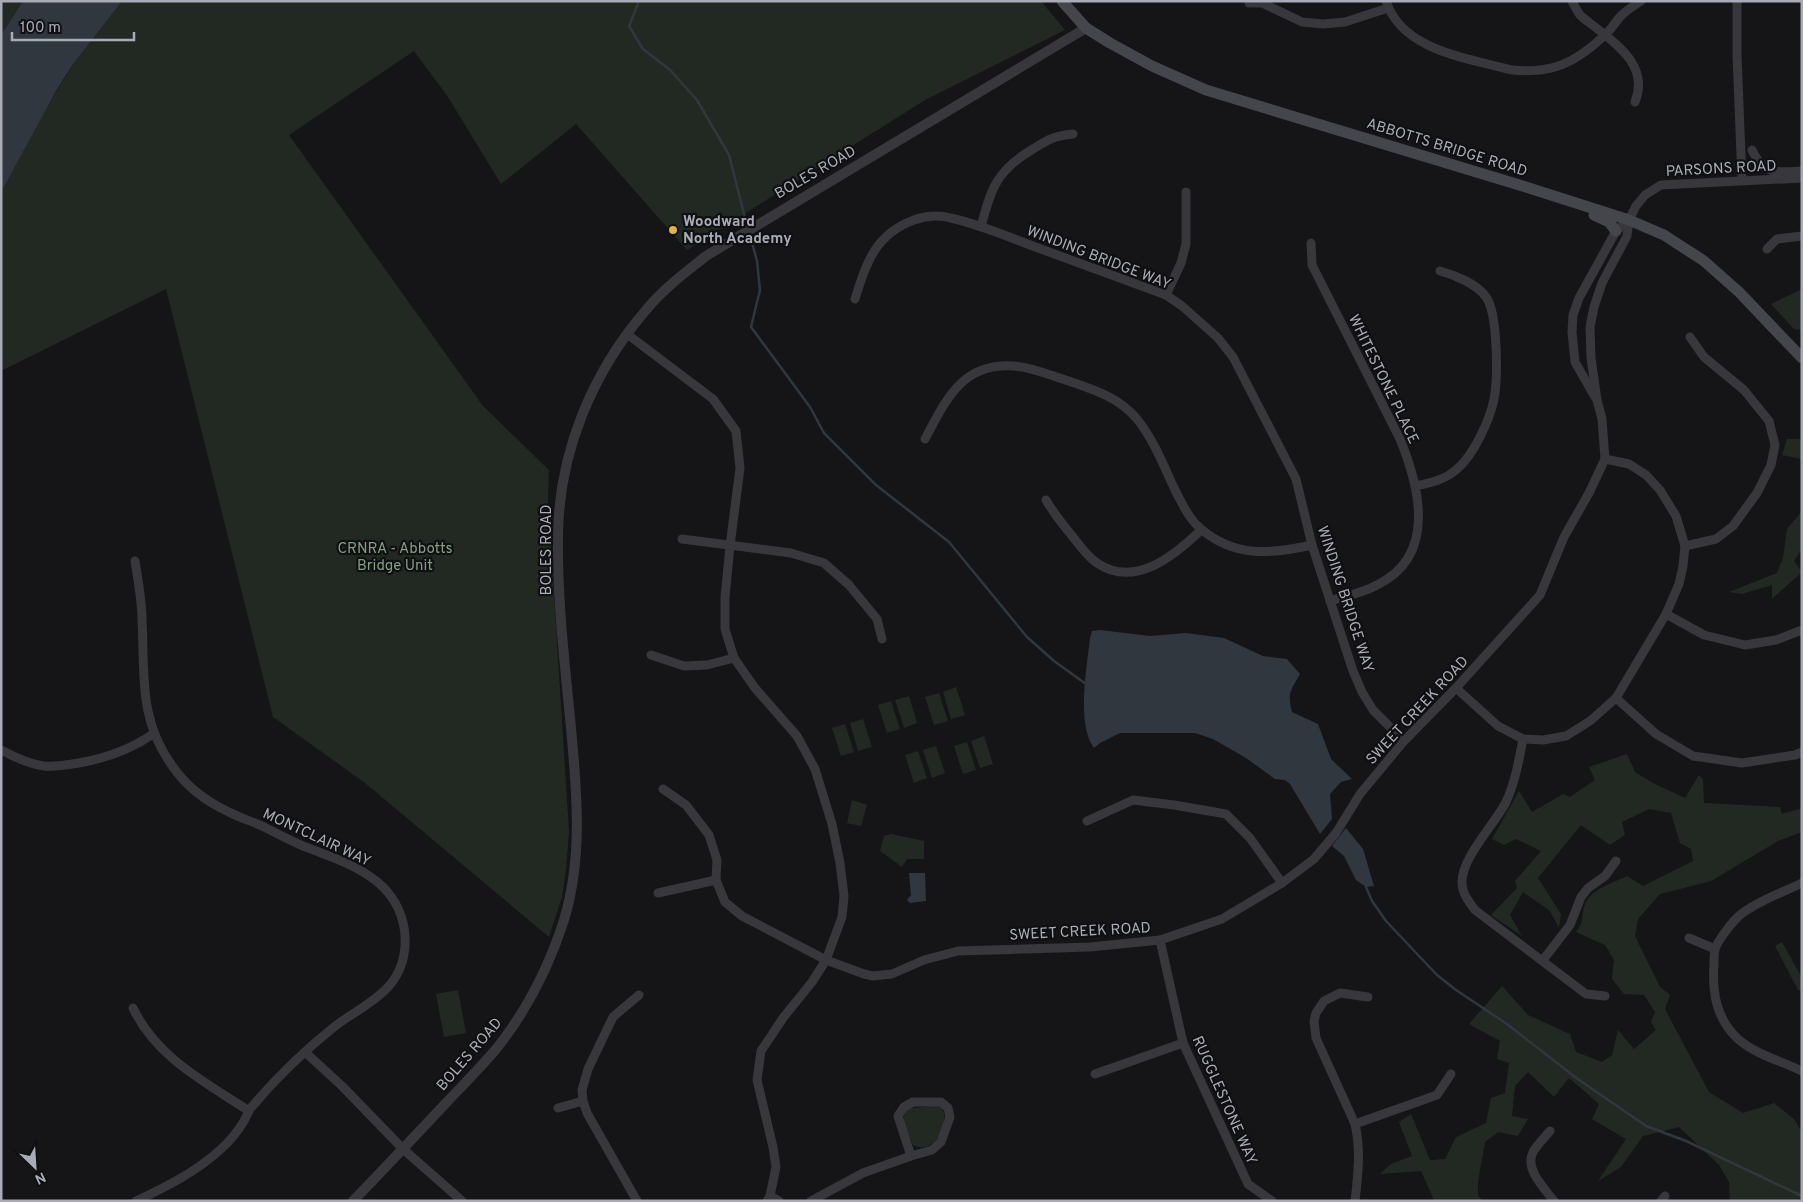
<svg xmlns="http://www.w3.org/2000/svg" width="1803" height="1202" viewBox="0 0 1803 1202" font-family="Overpass,sans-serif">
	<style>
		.green { fill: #222923 }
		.water { fill: #30373f }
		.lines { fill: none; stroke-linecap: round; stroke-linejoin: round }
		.stream { stroke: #30373f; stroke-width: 2.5 }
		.minor { stroke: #37373c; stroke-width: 9 }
		.tertiary { stroke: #37373c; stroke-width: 10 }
		.secondary { stroke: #45464b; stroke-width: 11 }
		.poi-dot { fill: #e0b244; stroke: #101012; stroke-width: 2 }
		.labels { text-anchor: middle; stroke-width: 4.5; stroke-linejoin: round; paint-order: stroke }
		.street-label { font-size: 15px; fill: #a9acb6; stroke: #101012 }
		.poi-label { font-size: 15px; font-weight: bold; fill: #a9acb6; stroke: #101012; text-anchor: start }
		.park-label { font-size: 15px; fill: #819f84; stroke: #101012 }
	</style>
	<rect width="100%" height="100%" fill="#151517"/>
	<g class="green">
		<polygon points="1,1 23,1 1,35"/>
		<polygon points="112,1 1041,1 1065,30 925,100 687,250 576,124 501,184 448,97 414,51 289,135 483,406 549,470 548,501 569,831 566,870 562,897 549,937 365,783 273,717 166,289 1,371 1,167 49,103 71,68 95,17"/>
		<polygon points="1802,289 1802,330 1794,329 1771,304"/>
		<polygon points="1787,439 1802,439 1802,459 1782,455"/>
		<polygon points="1802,511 1802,549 1794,561 1802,572 1772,599 1772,585 1742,594 1729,592 1777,573 1783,558 1787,529"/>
		<polygon points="956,687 965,715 951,719 943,692"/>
		<polygon points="939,693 948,721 934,725 925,697"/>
		<polygon points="909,696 917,723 904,728 895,700"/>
		<polygon points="891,701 900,729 887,733 878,705"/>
		<polygon points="863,719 872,747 858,751 850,723"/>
		<polygon points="845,724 854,752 841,756 832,728"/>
		<polygon points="984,736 993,764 980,768 971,741"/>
		<polygon points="967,742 976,770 963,774 954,746"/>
		<polygon points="936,746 945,773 932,778 923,750"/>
		<polygon points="918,751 927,778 914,783 905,755"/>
		<path d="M1627,754l8,18 18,11 32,15 14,-23 4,4 1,24 76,4 2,7 20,-6v24l-24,9 -67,40 -51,13 -22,25 -3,17 25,51 10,8 -5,14 44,83 34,21 31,-10 20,16 8,13v69h-72l-1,-19 -10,-17 -40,-38 -36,9 -22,31 -23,14 28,-42 -34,-20 7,-15 -30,-26 -15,19 -26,-25 -13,14 -3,30 16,3 -10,17 -20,-4 -13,10 -7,40v14l6,5 -50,-1 -13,-29 -41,3 11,-10 21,-8 -13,-34 12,-8 19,46 15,-1 11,-22 30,-14 5,-25 14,-5 4,-30 -12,-4 3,-18 -31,-17 33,-38 26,29 42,19 6,18 26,10 10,-7 6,-25 16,19 22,-19 -5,-8 4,-10 -11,-17 -20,-1 -12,-15 2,-19 -9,-15 -29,-13c10,-12 4,-19 10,-30 6,-13 29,-20 41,-26l16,10 50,-25 -2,-12 -11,-6 -9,-30 -22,-4 -27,13 3,13 -15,10 -29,-20 -43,53 23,36 -2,14 -9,-17 -27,-19 -13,23 12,21 -31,-21 26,-27 -2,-7 26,-30 -25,-12 -12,6 -12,-6 27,-48 13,21 31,-18 7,3 25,-17 -6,-13z"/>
		<polygon points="852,800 867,805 861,826 847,823"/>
		<polygon points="891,834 924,841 924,859 907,859 902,867 880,851 884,836"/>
		<polygon points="1782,942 1802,978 1802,991 1798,990 1775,946"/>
		<polygon points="458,990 466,1033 444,1037 436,994"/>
		<path d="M938,1106c17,9 -1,51 -25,39l-10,-25 3,-10 5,-2z"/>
	</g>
	<g class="water">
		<polygon points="23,1 122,1 73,64 56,91 1,192 1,35"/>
		<path d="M1100,630l50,6 36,-3 38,5 39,18 24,3 13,15c-9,16 -13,19 -8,38l26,12 13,35 21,20 -11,3 -11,12 2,25 -12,15 -30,-50 -5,-4 -10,-1 -29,-21 -33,-19 -18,-6h-75l-20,10 -6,5c-18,-25 -7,-81 -4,-110l2,-7z"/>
		<polygon points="1346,828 1363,849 1374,886 1366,887 1356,880 1344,856 1332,846"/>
		<polygon points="909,873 925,873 926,901 910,903 907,900 911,895"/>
	</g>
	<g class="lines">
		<g class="stream">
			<polyline points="639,1 629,26 643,49 670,70 697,100 729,155 745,218"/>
			<polyline points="751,239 757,261 760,290 751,327 810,407 824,433 876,485 949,542 1027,637 1054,661 1086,684"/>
			<polyline points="1366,887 1372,901 1386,921 1437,975 1456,990 1507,1024 1575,1077 1646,1126 1686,1141 1802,1196"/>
		</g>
		<g class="minor">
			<path d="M1386,1c16,50 82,57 126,69 40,4 63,-7 92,-34 6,-5 10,-12 15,-18 6,-7 14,-12 22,-17"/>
			<path d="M1572,1c2,4 5,10 8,14 4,4 10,8 15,12 24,19 54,40 40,75"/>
			<polyline points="1737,1 1737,55 1742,180"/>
			<polyline points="1249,3 1262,3 1302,22 1323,24 1345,22 1388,8"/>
			<path d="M1752,150c12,26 25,22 50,21"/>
			<path d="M981,227c10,-39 16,-57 52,-78 16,-10 21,-13 40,-15"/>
			<path d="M1311,243l1,22 88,174c20,49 37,117 -23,146 -14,8 -32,11 -47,16"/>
			<polyline points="1767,249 1777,239 1802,236"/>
			<polyline points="1166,295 1181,263 1186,244 1186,192"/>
			<path d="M855,299c11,-35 20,-65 59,-79 11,-4 25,-5 37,-2 27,6 53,17 79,27 45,17 91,33 136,50l16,11 36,32 15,19 63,122 16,66 41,126 9,21 11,18 31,31"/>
			<polyline points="627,334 713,399 736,431 740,468 730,546 725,597 725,629 734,658 755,688 797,736 815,769 832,824 840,863 844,896 842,917 826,960 812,982 783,1018 761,1051 757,1080 773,1147 776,1167 770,1196 767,1201"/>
			<polyline points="1595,397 1575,362 1572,332 1573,315 1579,298 1616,231 1629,220"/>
			<path d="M925,439c21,-39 37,-77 89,-73 18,1 38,10 55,15 25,9 50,16 68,38 17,21 27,48 39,73 7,13 13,27 25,37 34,29 71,25 111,16"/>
			<path d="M1415,486c15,-3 30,-6 42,-17 16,-13 33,-49 37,-70 4,-20 4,-86 -8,-102 -9,-13 -31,-22 -46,-26"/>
			<path d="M1046,500c8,14 17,25 27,37 7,9 14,19 24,26 38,26 78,-8 104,-33"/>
			<polyline points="682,539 791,553 824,563 849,585 877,619 882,639"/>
			<polyline points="1685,546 1716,539 1733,526 1757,493 1771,465 1775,445 1769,421 1744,390 1704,357 1690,337"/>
			<path d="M135,561c3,20 7,39 7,59 3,55 -4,99 31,147 14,20 34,35 56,45 11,6 22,9 33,14 14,7 27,14 41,20 26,10 60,21 80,41 13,13 21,31 22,49 1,18 -4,36 -16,50 -15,17 -37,27 -55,41 -30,24 -59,52 -84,82 -2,4 -4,8 -6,12 -6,10 -14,20 -23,28 -25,23 -55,38 -85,52"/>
			<polyline points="1666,614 1704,635 1745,645 1776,640 1802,630"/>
			<polyline points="651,655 684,666 707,665 734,658"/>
			<polyline points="1456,688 1498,726 1523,739 1543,740 1566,736 1590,721 1616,698 1666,614 1679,584 1683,566 1685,546 1676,516 1660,490 1646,475 1629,464 1605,459"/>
			<polyline points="1616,698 1656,734 1693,756 1742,763 1795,755 1802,752"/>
			<path d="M1523,739c-4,21 -8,44 -17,63 -11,22 -45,56 -44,81 0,10 7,19 13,27l111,84 19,2"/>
			<path d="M1,750c13,7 28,14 43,16 12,1 23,-1 35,-3 28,-5 51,-13 74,-29"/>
			<polyline points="663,789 686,805 709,835 717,860 716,880 725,902 742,916 826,960 864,974 873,976 892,974 924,960 958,951 1090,947 1160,940 1222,919 1282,883 1314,859 1336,833 1360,794 1404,741 1456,688 1540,595 1564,537 1589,493 1605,459 1602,419 1597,400 1591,358 1590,327 1594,307 1602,283 1627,236 1629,220 1636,206 1645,195 1661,185 1802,178"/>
			<polyline points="1087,821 1133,800 1174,805 1226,814 1250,838 1282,883"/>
			<path d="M1802,883c-21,10 -44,18 -62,32 -7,6 -22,25 -25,34 -1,4 -1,10 -1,15 -2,28 2,54 23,74 17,16 44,23 65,33"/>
			<polyline points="658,893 716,880"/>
			<polyline points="1689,938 1715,949"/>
			<polyline points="1160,940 1183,1043 1248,1184 1272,1201"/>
			<polyline points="1543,960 1570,925 1581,897 1588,888 1605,876 1616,861"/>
			<path d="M133,1008c23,49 72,74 116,103"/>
			<polyline points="305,1052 342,1086 403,1149 462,1201"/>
			<polyline points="1095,1074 1183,1043"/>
			<polygon points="913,1102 941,1102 948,1108 950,1117 941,1142 932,1150 911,1156 898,1116 904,1107"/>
			<polyline points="558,1108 583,1101"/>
			<polyline points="1355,1124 1437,1095 1451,1074"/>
			<path d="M1550,1131c-5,6 -13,14 -17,21 -9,17 12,37 21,49"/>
			<polyline points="770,1196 779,1201"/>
			<polyline points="637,1201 587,1113 583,1101 582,1090 588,1069 613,1017 639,995"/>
			<polyline points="811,1201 863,1173 911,1156"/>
			<path d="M1355,1201c3,-26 6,-51 0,-77l-39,-86 -2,-17 2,-8 8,-12 16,-8 28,4"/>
			<polyline points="1661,1201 1665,1196"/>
		</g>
		<path class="tertiary" d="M353,1201c31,-32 62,-65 93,-98 17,-18 35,-36 51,-55 30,-38 52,-81 67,-128 19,-62 13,-128 7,-192 -6,-63 -14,-128 -13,-193 1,-83 34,-162 88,-225 17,-21 39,-37 60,-54l380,-228"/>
		<g class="secondary">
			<polyline points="1062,1 1086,28 1110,43 1152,66 1206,90 1529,188 1629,220 1664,235 1704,261 1739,292 1802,358"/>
			<polyline points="1594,215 1609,222 1616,231"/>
		</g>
	</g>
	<circle class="poi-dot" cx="673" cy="230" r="5"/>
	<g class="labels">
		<g class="street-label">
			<text transform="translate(1447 147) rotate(17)" y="5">ABBOTTS BRIDGE ROAD</text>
			<text transform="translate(1721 168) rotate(-3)" y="5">PARSONS ROAD</text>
			<text transform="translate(815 172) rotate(-30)" y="5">BOLES ROAD</text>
			<text transform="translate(1099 257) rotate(21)" y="5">WINDING BRIDGE WAY</text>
			<text transform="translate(1384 379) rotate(64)" y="5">WHITESTONE PLACE</text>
			<text transform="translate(546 550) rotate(-90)" y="5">BOLES ROAD</text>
			<text transform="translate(1346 599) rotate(72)" y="5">WINDING BRIDGE WAY</text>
			<text transform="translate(1417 710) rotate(-47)" y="5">SWEET CREEK ROAD</text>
			<text transform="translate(317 837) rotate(25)" y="5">MONTCLAIR WAY</text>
			<text transform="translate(1080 931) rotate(-3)" y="5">SWEET CREEK ROAD</text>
			<text transform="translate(469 1054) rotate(-49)" y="5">BOLES ROAD</text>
			<text transform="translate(1225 1100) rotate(66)" y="5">RUGGLESTONE WAY</text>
		</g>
		<g class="poi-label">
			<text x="683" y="226">Woodward<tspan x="683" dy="17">North Academy</tspan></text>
		</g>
		<g class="park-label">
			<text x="395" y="553">CRNRA - Abbotts<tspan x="395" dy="17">Bridge Unit</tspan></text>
		</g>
	</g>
	<rect width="1803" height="1202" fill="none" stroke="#a9acb6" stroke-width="5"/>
	<g transform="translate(35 1167) rotate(155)" stroke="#101012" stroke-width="4" paint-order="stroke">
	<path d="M0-4L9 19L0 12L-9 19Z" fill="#a9acb6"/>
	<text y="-8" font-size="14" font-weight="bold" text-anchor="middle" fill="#a9acb6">N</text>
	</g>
	<path d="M12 32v8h122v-8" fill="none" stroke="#a9acb6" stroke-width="2.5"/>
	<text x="20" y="32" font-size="15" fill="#a9acb6" stroke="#101012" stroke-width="4" paint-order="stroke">100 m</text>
</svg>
